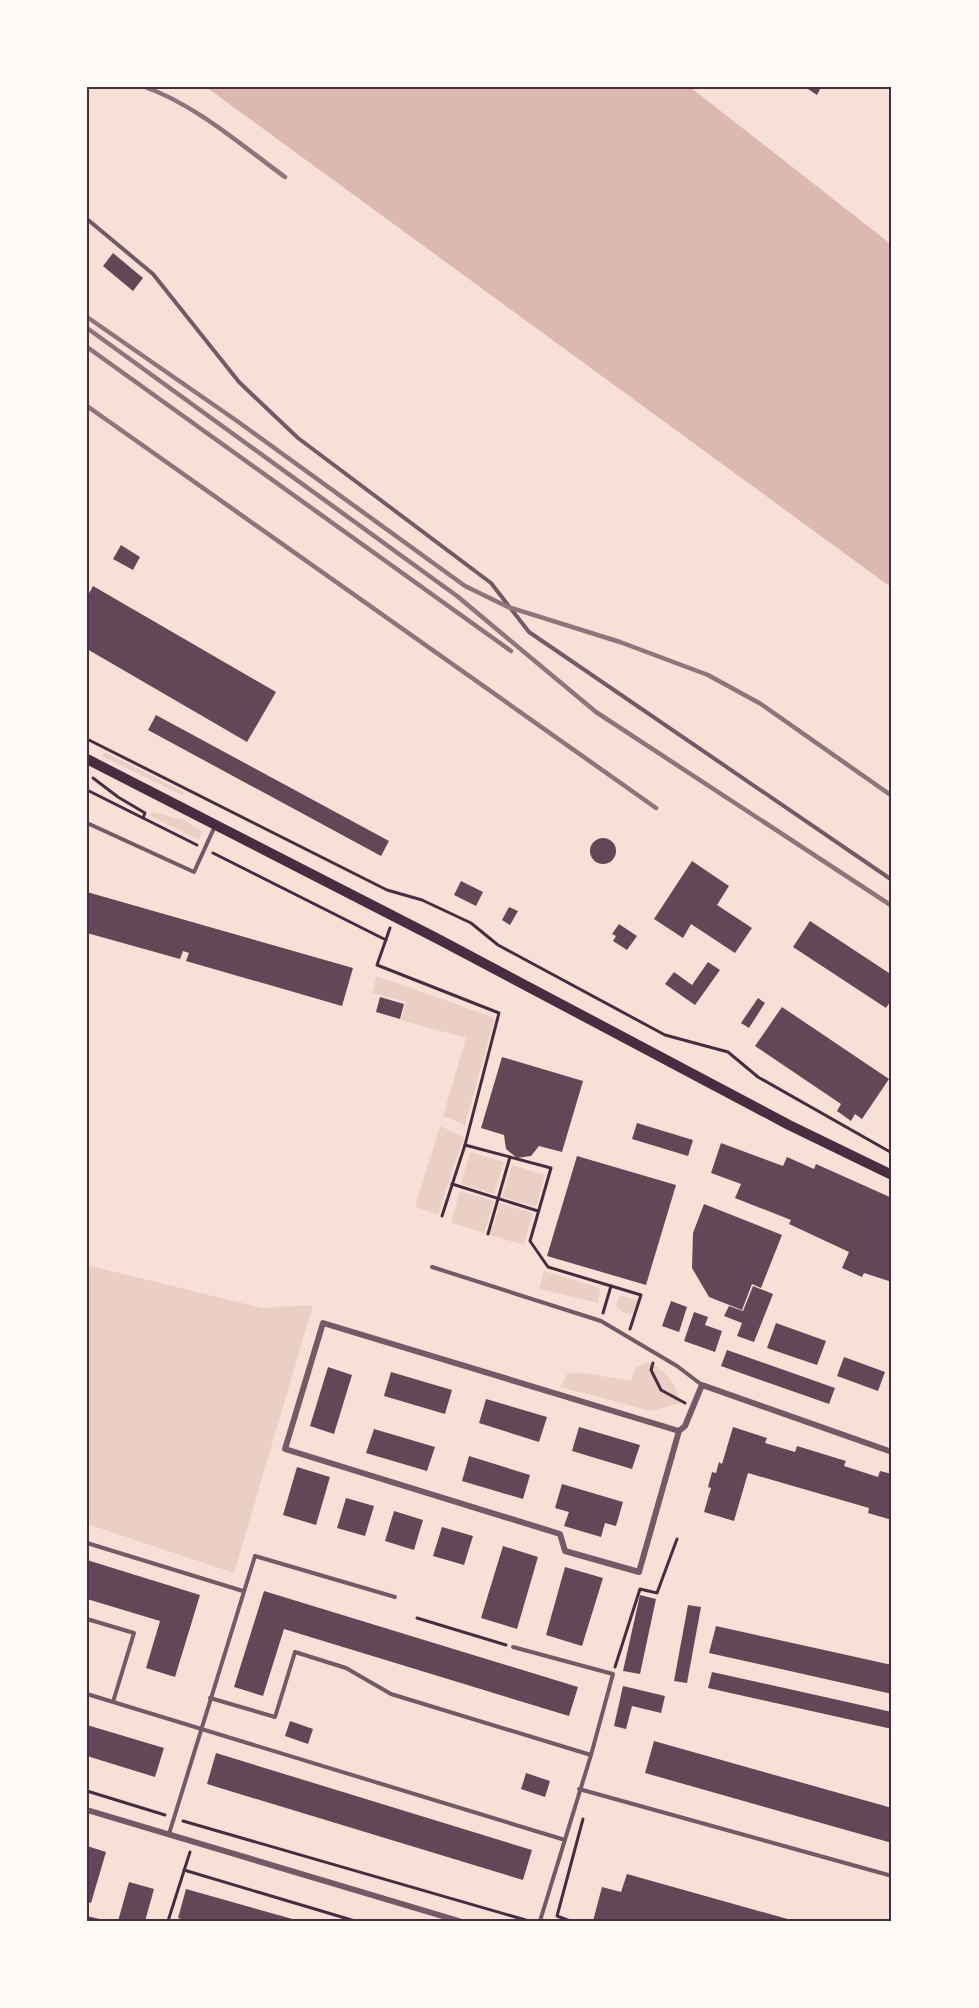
<svg xmlns="http://www.w3.org/2000/svg" width="979" height="2008" viewBox="0 0 979 2008" font-family="Inter,sans-serif">
	<style>
		.green { fill: #ebcfc5 }
		.water { fill: #dcb8b0 }
		.building { fill: #644757 }
		.lines { fill: none; stroke-linecap: round; stroke-linejoin: round }
		.path { stroke: #4a2c40; stroke-width: 3 }
		.service { stroke: #755966; stroke-width: 4 }
		.minor { stroke: #755966; stroke-width: 6 }
		.secondary { stroke: #4a2c40; stroke-width: 10 }
		.rail { stroke: #8f747c; stroke-width: 4.5 }
		.neatline { fill: none; stroke: #4a2c40; stroke-width: 2 }
	</style>
	<rect width="100%" height="100%" fill="#f7e1d7"/>
	<g class="green">
		<polygon points="105,752 184,792 182,795 102,756"/>
		<polygon points="152,812 184,820 202,831 199,840 150,816"/>
		<polygon points="377,976 495,1018 465,1125 443,1116 466,1038 401,1020 406,1002 372,993"/>
		<polygon points="440,1126 464,1137 438,1214 415,1207"/>
		<polygon points="470,1152 504,1162 494,1194 461,1184"/>
		<polygon points="512,1165 545,1175 536,1207 502,1197"/>
		<polygon points="460,1191 494,1201 484,1233 451,1223"/>
		<polygon points="500,1203 533,1213 524,1245 490,1235"/>
		<polygon points="87,1265 262,1308 313,1305 234,1573 87,1524"/>
		<polygon points="544,1271 600,1288 598,1303 539,1289"/>
		<polygon points="619,1295 638,1300 632,1314 624,1313 616,1306"/>
		<path d="M648,1362c19,9 28,20 32,41l-29,8 -91,-24 7,-13c20,-5 43,6 64,6l6,-14z"/>
	</g>
	<polygon class="water" points="206,87 690,87 892,245 892,588"/>
	<g class="building">
		<polygon points="805,87 821,87 817,95"/>
		<polygon points="113,253 143,278 133,291 103,266"/>
		<polygon points="121,545 140,557 133,570 113,559"/>
		<polygon points="93,586 276,692 247,742 87,649 87,597"/>
		<polygon points="156,715 389,841 381,856 148,730"/>
		<circle cx="603" cy="851" r="13"/>
		<polygon points="692,861 729,886 717,905 752,928 735,953 691,924 683,938 654,919"/>
		<polygon points="461,881 483,892 476,906 454,895"/>
		<polygon points="87,892 353,968 342,1006 186,961 189,953 183,951 180,959 87,933"/>
		<polygon points="509,907 518,911 510,925 502,920"/>
		<polygon points="810,921 892,975 892,1003 890,1002 886,1008 793,947"/>
		<polygon points="619,924 637,936 627,950 613,941 616,936 612,934"/>
		<polygon points="708,962 720,970 695,1005 665,984 674,972 692,985"/>
		<polygon points="380,997 404,1004 400,1019 376,1012"/>
		<polygon points="758,998 765,1003 749,1028 741,1023"/>
		<polygon points="782,1007 889,1079 862,1119 855,1114 851,1121 837,1111 841,1104 755,1046"/>
		<polygon points="502,1057 583,1081 562,1152 539,1146 531,1156 517,1158 506,1149 504,1135 481,1128"/>
		<polygon points="637,1123 693,1140 688,1156 632,1139"/>
		<polygon points="721,1143 783,1166 787,1157 814,1169 816,1164 892,1198 892,1282 864,1273 862,1277 842,1268 849,1252 789,1224 791,1220 735,1198 741,1184 711,1173"/>
		<polygon points="577,1156 676,1185 646,1285 547,1256"/>
		<polygon points="704,1204 782,1235 761,1288 752,1284 742,1310 709,1297 692,1268 693,1233"/>
		<polygon points="753,1286 773,1294 754,1342 737,1336 742,1323 724,1316 729,1306 743,1311"/>
		<polygon points="671,1301 687,1307 679,1332 662,1326"/>
		<polygon points="694,1312 708,1317 705,1325 722,1331 715,1352 684,1341"/>
		<polygon points="776,1323 826,1341 817,1365 767,1348"/>
		<polygon points="727,1350 835,1388 829,1404 721,1366"/>
		<polygon points="844,1357 885,1372 878,1391 837,1376"/>
		<polygon points="328,1367 352,1375 334,1434 310,1426"/>
		<polygon points="391,1372 452,1390 445,1414 384,1396"/>
		<polygon points="486,1399 547,1417 539,1442 479,1423"/>
		<polygon points="579,1427 640,1445 632,1469 572,1451"/>
		<polygon points="733,1427 767,1438 765,1443 795,1452 797,1446 846,1461 844,1466 878,1477 880,1471 892,1474 892,1520 868,1513 869,1508 748,1473 734,1521 704,1512 711,1488 708,1487 712,1472 716,1473 719,1462 722,1464"/>
		<polygon points="374,1429 435,1447 427,1471 366,1453"/>
		<polygon points="469,1456 530,1475 523,1499 462,1481"/>
		<polygon points="297,1467 330,1477 316,1525 283,1515"/>
		<polygon points="562,1484 623,1502 616,1526 605,1523 601,1537 564,1526 569,1512 555,1508"/>
		<polygon points="346,1498 374,1506 365,1536 337,1528"/>
		<polygon points="394,1511 423,1520 414,1550 385,1541"/>
		<polygon points="442,1527 473,1536 464,1565 433,1556"/>
		<polygon points="503,1546 538,1557 517,1629 481,1618"/>
		<polygon points="87,1560 200,1595 175,1677 146,1668 160,1621 87,1599"/>
		<polygon points="565,1567 603,1578 582,1646 546,1635"/>
		<polygon points="264,1591 578,1687 569,1716 284,1629 263,1696 234,1687"/>
		<polygon points="640,1595 656,1599 640,1674 623,1671"/>
		<polygon points="688,1605 701,1607 687,1683 674,1681"/>
		<polygon points="716,1626 892,1665 892,1694 709,1653"/>
		<polygon points="712,1672 892,1712 892,1729 708,1688"/>
		<polygon points="623,1686 665,1696 661,1713 632,1706 626,1729 614,1726"/>
		<polygon points="290,1721 313,1729 308,1744 285,1736"/>
		<polygon points="87,1725 164,1748 155,1777 87,1756"/>
		<polygon points="654,1741 892,1808 892,1843 645,1773"/>
		<polygon points="216,1753 532,1850 523,1880 207,1784"/>
		<polygon points="526,1773 550,1781 545,1797 521,1789"/>
		<polygon points="87,1846 106,1852 91,1903 87,1902"/>
		<polygon points="627,1874 791,1920 791,1921 593,1921 602,1887 621,1892"/>
		<polygon points="129,1882 154,1889 145,1921 118,1921"/>
		<polygon points="186,1889 296,1920 296,1921 188,1921 178,1918"/>
		<polygon points="87,1916 104,1920 104,1921 87,1921"/>
	</g>
	<g class="lines">
		<g class="path">
			<polyline points="87,739 387,890 422,900 471,923 498,945 665,1035 728,1052 758,1077 892,1153"/>
			<polyline points="93,778 118,797 145,813 143,818 197,845"/>
			<polyline points="87,790 143,818"/>
			<polyline points="213,853 386,940"/>
			<polyline points="390,928 377,965 499,1013 465,1145 551,1168 530,1241 548,1267 641,1295 630,1329"/>
			<polyline points="452,1184 538,1211"/>
			<polyline points="442,1216 465,1145"/>
			<polyline points="488,1234 510,1157"/>
			<polyline points="603,1313 611,1286"/>
			<polyline points="653,1363 651,1370 661,1390 685,1403"/>
			<polyline points="417,1618 506,1645"/>
			<polyline points="615,1667 640,1589 657,1593 677,1539"/>
			<polyline points="87,1791 165,1815"/>
			<polyline points="183,1821 529,1921"/>
			<polyline points="184,1870 355,1921"/>
			<polyline points="168,1921 190,1852"/>
			<polyline points="570,1921 557,1916 583,1819"/>
		</g>
		<g class="service">
			<polyline points="87,219 153,274 239,382 298,438 491,583 529,632 892,880"/>
			<polyline points="87,823 194,872 215,826"/>
			<polyline points="432,1267 601,1321 677,1366 702,1385"/>
			<polyline points="87,1543 243,1591"/>
			<polyline points="87,1619 134,1633 113,1702"/>
			<polyline points="513,1647 613,1674 591,1755"/>
			<polyline points="87,1694 565,1840"/>
			<polyline points="210,1698 275,1717 295,1652 346,1668 391,1694 591,1755 540,1921"/>
			<polyline points="579,1789 892,1876"/>
			<polyline points="169,1834 255,1556 395,1597"/>
		</g>
		<g class="minor">
			<polyline points="679,1431 639,1572 565,1551 560,1534 285,1449 323,1323 679,1431 685,1426 702,1385 892,1452"/>
			<polyline points="87,1810 459,1921"/>
		</g>
		<polyline class="secondary" points="87,759 440,940 789,1125 892,1175"/>
		<g class="rail">
			<path d="M145,87c51,18 96,58 140,90"/>
			<polyline points="87,317 237,421 465,586 508,607 620,642 708,675 761,704 892,796"/>
			<polyline points="87,328 457,596 596,712 892,906"/>
			<polyline points="87,347 511,651"/>
			<polyline points="87,406 656,808"/>
		</g>
	</g>
	<rect width="979" height="2008" fill="none" stroke="#fffaf5" stroke-width="177"/>
	<rect x="88" y="88" width="802" height="1832" class="neatline"/>
</svg>
